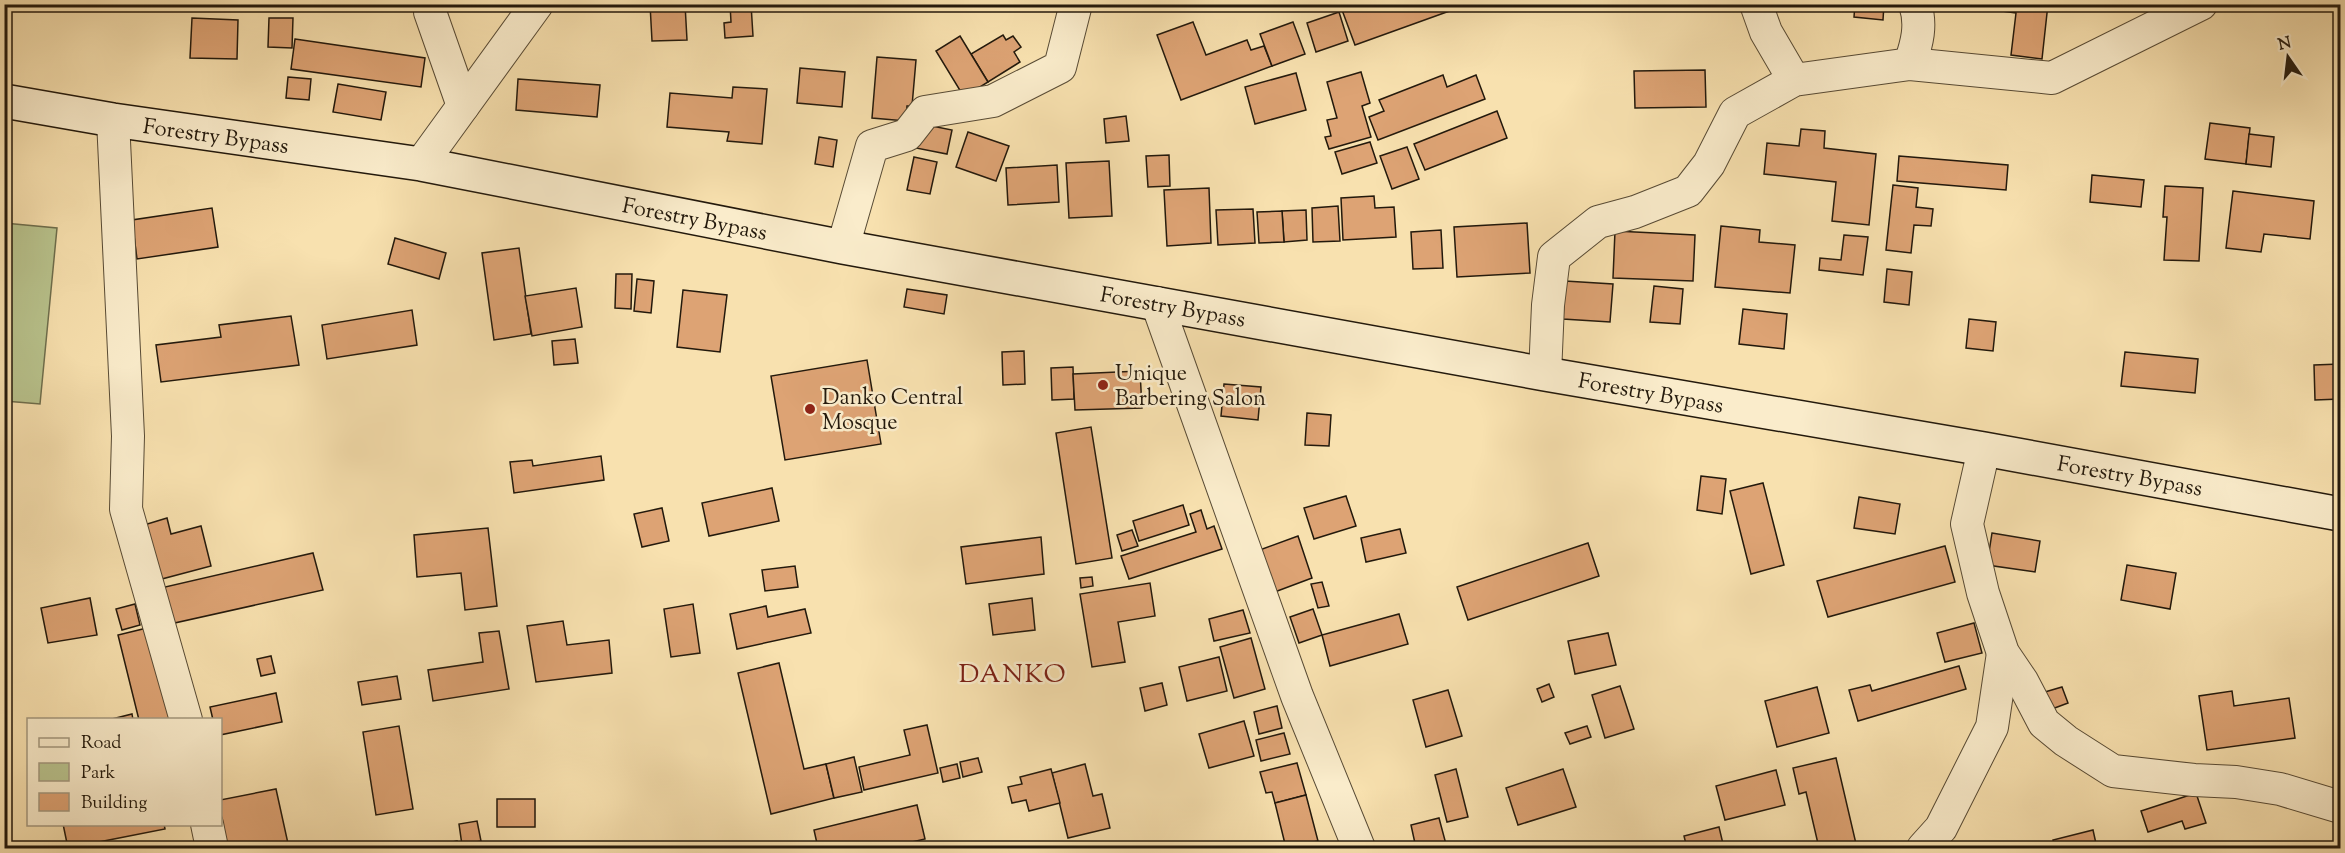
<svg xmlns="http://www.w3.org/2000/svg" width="2345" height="853" viewBox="0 0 2345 853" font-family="'Sorts Mill Goudy',serif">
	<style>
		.green { fill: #b9c48e; stroke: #6e6e4d; stroke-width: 1.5 }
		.building { fill: #dda374; stroke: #23190c; stroke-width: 1.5 }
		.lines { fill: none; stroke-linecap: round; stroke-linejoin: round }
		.street-casing { stroke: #584b35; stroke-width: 34 }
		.secondary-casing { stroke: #23190c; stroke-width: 36 }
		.street { stroke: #faeccb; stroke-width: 32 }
		.secondary { stroke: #faeccb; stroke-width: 33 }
		.poi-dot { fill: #8f2418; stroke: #faeccb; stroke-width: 2 }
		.labels { text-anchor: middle; stroke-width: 5; stroke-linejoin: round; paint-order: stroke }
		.street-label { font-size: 22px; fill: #23190c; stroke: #faeccb }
		.poi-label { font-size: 22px; fill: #23190c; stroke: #faeccb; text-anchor: start }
		.quarter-label { font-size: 26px; letter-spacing: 1.5px; fill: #7a1f14; stroke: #faeccb }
	</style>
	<rect width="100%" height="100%" fill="#f8e1af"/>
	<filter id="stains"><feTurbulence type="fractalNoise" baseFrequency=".00333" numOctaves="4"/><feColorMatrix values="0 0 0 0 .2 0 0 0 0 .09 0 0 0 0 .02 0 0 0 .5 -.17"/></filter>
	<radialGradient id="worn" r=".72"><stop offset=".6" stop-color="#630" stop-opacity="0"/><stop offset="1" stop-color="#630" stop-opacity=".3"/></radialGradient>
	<polygon class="green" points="4,223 57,228 40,404 5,401"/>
	<g class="building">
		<polygon points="650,4 685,4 687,40 652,41"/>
		<polygon points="730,4 751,4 753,36 725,38 724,23 731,22"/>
		<polygon points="957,4 994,4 994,8"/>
		<polygon points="1356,4 1469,4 1355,45 1342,10"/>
		<polygon points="1855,4 1884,4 1883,20 1854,17"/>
		<polygon points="1952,4 2048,4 2042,59 2011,55 2016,13"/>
		<polygon points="1339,12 1348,41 1316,52 1307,23"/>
		<polygon points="192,18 238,20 237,59 190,58"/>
		<polygon points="269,18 293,18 292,48 268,47"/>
		<polygon points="1193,22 1206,55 1247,40 1251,50 1264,46 1272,66 1181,100 1157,35"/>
		<polygon points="1293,22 1305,54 1272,66 1260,34"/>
		<polygon points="1003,35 1006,40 1013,36 1021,47 1014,52 1020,62 988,82 971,54"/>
		<polygon points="960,36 988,82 964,97 936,51"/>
		<polygon points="295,39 425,58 421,87 291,69"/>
		<polygon points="877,57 916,60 912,106 907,106 906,121 872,118"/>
		<polygon points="800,68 845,72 842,107 797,103"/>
		<polygon points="1705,70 1706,107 1635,108 1634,71"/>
		<polygon points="1361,72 1370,103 1362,106 1371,137 1329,149 1325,137 1331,136 1327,120 1337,118 1327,82"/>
		<polygon points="1296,73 1306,110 1255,124 1245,87"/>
		<polygon points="1443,75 1447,87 1476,75 1485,99 1378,140 1369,117 1384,111 1379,100"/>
		<polygon points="288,77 311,79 309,100 286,98"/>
		<polygon points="518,79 600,85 597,117 516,110"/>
		<polygon points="338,84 386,92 381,120 333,112"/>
		<polygon points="733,87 767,89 762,144 727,141 729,132 667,127 670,93 732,98"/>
		<polygon points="1497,111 1507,138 1425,170 1414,144"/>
		<polygon points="1126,116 1129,141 1106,143 1104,119"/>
		<polygon points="2210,123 2250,128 2246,164 2205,159"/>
		<polygon points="922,124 952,130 947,154 916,148"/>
		<polygon points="1801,129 1825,131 1824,148 1876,154 1869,225 1832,221 1836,182 1764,174 1767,143 1799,146"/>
		<polygon points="968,132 1009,146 996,181 956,167"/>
		<polygon points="2249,134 2274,137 2271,167 2246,164"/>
		<polygon points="819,137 837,140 833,167 815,164"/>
		<polygon points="1370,142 1377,163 1342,174 1335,152"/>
		<polygon points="1407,147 1419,179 1392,189 1380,156"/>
		<polygon points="1169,155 1170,186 1148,187 1146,156"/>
		<polygon points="1899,156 2008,165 2006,190 1897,181"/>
		<polygon points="914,157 937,162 930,194 907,190"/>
		<polygon points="1109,161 1112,216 1069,218 1066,163"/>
		<polygon points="1057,165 1059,202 1008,205 1006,168"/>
		<polygon points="2092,175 2144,180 2141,207 2090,202"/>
		<polygon points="1893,185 1918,188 1916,207 1933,209 1931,226 1914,225 1911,253 1886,250"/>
		<polygon points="2165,186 2203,188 2199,261 2164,260 2167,217 2163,217"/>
		<polygon points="1209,188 1211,243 1167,246 1164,190"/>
		<polygon points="2233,191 2314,201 2310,239 2264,234 2261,252 2226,248"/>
		<polygon points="1374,196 1375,208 1394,207 1396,237 1343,240 1341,198"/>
		<polygon points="1338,206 1340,241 1313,242 1312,208"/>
		<polygon points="212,208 218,247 137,259 132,220"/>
		<polygon points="1253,209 1255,243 1218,245 1216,210"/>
		<polygon points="1306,210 1307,240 1284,242 1282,211"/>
		<polygon points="1282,211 1284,242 1259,243 1257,212"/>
		<polygon points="1527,223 1530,273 1457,277 1454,227"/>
		<polygon points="1721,226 1760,230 1759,242 1795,245 1790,293 1715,287"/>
		<polygon points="1441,230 1443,268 1413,269 1411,232"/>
		<polygon points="1615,231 1695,235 1693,281 1613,278"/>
		<polygon points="1844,235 1868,237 1863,275 1819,270 1820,258 1841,260"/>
		<polygon points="395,238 446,253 439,279 388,264"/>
		<polygon points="519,248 531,334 494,340 482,253"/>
		<polygon points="1887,269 1912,272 1909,305 1884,302"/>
		<polygon points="616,274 632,274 631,309 615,308"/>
		<polygon points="637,279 654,281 651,313 634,311"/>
		<polygon points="1565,281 1613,284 1610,322 1563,319"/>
		<polygon points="1654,286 1683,289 1680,324 1650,322"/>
		<polygon points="576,288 582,327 532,336 525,296"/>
		<polygon points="907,289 947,295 944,314 904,307"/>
		<polygon points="683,290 727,295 720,352 677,347"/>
		<polygon points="1743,309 1787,314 1784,349 1739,344"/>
		<polygon points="412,310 417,345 327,359 322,325"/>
		<polygon points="291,316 299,365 161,382 156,345 221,337 219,325"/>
		<polygon points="1969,319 1996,322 1993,351 1966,348"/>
		<polygon points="575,339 578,363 554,365 552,341"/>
		<polygon points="1024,351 1025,384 1003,385 1002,352"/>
		<polygon points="2125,352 2198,359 2195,393 2121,386"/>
		<polygon points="867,360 881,444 785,460 771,376"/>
		<polygon points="2340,364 2340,399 2315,400 2314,365"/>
		<polygon points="1073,367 1074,399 1052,400 1051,368"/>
		<polygon points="1140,371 1142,408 1075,410 1073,374"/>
		<polygon points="1224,384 1261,387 1258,420 1221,416"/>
		<polygon points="1307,413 1331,415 1329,446 1305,445"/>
		<polygon points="1091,427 1112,558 1076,564 1056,433"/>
		<polygon points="601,456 604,480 514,493 510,462 532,460 533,466"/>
		<polygon points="1701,476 1726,479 1722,514 1697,510"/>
		<polygon points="1763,483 1784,565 1751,574 1730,491"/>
		<polygon points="772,488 779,521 709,536 702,503"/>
		<polygon points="1346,496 1356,526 1314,539 1304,508"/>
		<polygon points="1859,497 1900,504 1895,534 1854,528"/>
		<polygon points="1183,505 1189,525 1139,541 1133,521"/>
		<polygon points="662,508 669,541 642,547 634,514"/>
		<polygon points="1201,510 1207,529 1214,526 1222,549 1129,579 1121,556 1196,532 1190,514"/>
		<polygon points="167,518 171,534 201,526 211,566 158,580 144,525"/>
		<polygon points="488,528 497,606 465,610 461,573 417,577 414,535"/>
		<polygon points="1400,529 1406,553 1366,562 1361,538"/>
		<polygon points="1132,530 1138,546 1122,551 1117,535"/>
		<polygon points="1992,533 2040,541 2035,572 1987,565"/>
		<polygon points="1298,536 1312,578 1272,593 1257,551"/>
		<polygon points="1041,537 1044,574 966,584 961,547"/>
		<polygon points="1588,543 1599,576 1468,620 1457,587"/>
		<polygon points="1945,546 1955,582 1828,617 1817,581"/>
		<polygon points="313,553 323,590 170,624 165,587"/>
		<polygon points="2127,565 2176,573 2170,609 2121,600"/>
		<polygon points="795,566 798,587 765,591 762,570"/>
		<polygon points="1092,577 1093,586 1081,588 1080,578"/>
		<polygon points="1322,582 1329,606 1318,608 1311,584"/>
		<polygon points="1150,583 1155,616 1118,622 1125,662 1092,667 1080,594"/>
		<polygon points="90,598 97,635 48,643 41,608"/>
		<polygon points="1032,598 1035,630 993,635 989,604"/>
		<polygon points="135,604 140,625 122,630 116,609"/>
		<polygon points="693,604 700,653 671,657 664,609"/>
		<polygon points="766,606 768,617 805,609 811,633 737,649 730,614"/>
		<polygon points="1313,609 1322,635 1299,643 1290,617"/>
		<polygon points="1243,610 1250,633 1214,641 1209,619"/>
		<polygon points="1399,614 1408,644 1330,666 1322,635"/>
		<polygon points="563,621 567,645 609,640 612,673 536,682 527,626"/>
		<polygon points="1974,623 1982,653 1945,662 1937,633"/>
		<polygon points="147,628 170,720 139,720 118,635"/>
		<polygon points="499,631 509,689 433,701 428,670 483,662 479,633"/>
		<polygon points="1608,633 1616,665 1575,674 1568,641"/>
		<polygon points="1251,638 1265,689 1234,698 1220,647"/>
		<polygon points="271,656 275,673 261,676 257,659"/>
		<polygon points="1219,657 1227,691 1187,701 1179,667"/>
		<polygon points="779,663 804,769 826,764 834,798 771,814 738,673"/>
		<polygon points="1959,666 1966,689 1858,721 1849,690 1870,685 1872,691"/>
		<polygon points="397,676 401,699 362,705 358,682"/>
		<polygon points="1162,683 1167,705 1145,711 1140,688"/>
		<polygon points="1549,684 1554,697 1542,702 1537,689"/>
		<polygon points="1620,686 1634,729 1605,738 1592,695"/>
		<polygon points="1817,687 1829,733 1777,747 1765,701"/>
		<polygon points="2062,687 2068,703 2044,712 2038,694"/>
		<polygon points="1448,690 1462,736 1426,747 1413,700"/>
		<polygon points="2232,691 2234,706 2289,698 2295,738 2207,750 2199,696"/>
		<polygon points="276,693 282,722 220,735 220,720 213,720 210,707"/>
		<polygon points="1277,706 1282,728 1259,734 1254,712"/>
		<polygon points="132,714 133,720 108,720"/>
		<polygon points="1244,721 1254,756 1209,768 1199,734"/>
		<polygon points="927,725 938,773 864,790 859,767 910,755 904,730"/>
		<polygon points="399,726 413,809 376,815 363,732"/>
		<polygon points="1587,726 1591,737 1570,744 1565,733"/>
		<polygon points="1284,733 1290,754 1261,761 1256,740"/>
		<polygon points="854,757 862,792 834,798 826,764"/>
		<polygon points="978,758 982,772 963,777 960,762"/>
		<polygon points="1836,758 1857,848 1819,848 1806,792 1799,794 1793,768"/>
		<polygon points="1297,763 1306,795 1275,803 1272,792 1266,793 1260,772"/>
		<polygon points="957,764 960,778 943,782 940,768"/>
		<polygon points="1085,764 1093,796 1102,794 1110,828 1068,838 1052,773"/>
		<polygon points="1051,769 1060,803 1029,811 1026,800 1012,803 1008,787 1022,784 1020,777"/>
		<polygon points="1456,769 1468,817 1447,822 1435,775"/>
		<polygon points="1563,769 1576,807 1518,825 1506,788"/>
		<polygon points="1776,770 1785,805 1725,820 1716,786"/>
		<polygon points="276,789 289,848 224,848 220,800"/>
		<polygon points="2196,793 2206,823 2185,829 2182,821 2148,832 2141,811"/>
		<polygon points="1306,795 1318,841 1286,848 1275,803"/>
		<rect x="497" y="799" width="38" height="28"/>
		<polygon points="917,805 925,839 886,848 818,848 814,830"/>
		<polygon points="1439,818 1447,848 1416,848 1411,825"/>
		<polygon points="477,821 481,841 462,845 459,824"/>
		<polygon points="63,824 164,824 165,829 68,848"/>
		<polygon points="1719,827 1724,848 1687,848 1684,836"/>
		<polygon points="2093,830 2097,848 2055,848 2053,840"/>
		<polygon points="457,841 459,848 427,848"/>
		<polygon points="2210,842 2213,848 2192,848"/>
	</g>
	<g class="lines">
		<g class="street-casing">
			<g id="street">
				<polyline points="430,4 430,12 463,106"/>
				<polyline points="1756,4 1766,32 1794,80"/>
				<path d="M1910,64c7,-21 12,-39 5,-60"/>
				<polyline points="113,120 128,436 126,509 186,720"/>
				<polyline points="421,164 537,4"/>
				<polyline points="843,247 872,146 907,135 925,112 993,101 1060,67 1076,4"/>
				<polyline points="1157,303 1297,696 1359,848"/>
				<polyline points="1545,374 1548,305 1554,257 1598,222 1635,212 1688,191 1709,164 1735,113 1794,80 1910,64 2052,78 2201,4"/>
				<polyline points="1984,449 1967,524 1983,593 2003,653 2022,681 2044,723 2066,741 2113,771 2194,780 2236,782 2280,789 2340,807"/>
				<polyline points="207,824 212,848"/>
				<polyline points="1923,848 1941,828 1992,727 2003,653"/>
			</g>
		</g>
		<g class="secondary-casing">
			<polyline id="secondary" points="4,101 113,120 421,164 843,247 1545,374 1984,449 2340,514"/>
		</g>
		<use href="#street" class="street"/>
		<use href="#secondary" class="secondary"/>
	</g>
	<g class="poi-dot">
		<circle cx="1103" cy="385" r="6"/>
		<circle cx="810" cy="409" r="6"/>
	</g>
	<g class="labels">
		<g class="street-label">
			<text transform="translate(216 135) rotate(8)" y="8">Forestry Bypass</text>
			<text transform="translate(695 218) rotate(11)" y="8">Forestry Bypass</text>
			<text transform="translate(1173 306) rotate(10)" y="8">Forestry Bypass</text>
			<text transform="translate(1651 392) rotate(10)" y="8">Forestry Bypass</text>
			<text transform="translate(2130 475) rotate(10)" y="8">Forestry Bypass</text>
		</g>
		<g class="poi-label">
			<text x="1115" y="380">Unique<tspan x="1115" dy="25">Barbering Salon</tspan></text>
			<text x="822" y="404">Danko Central<tspan x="822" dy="25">Mosque</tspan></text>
		</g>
		<g class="quarter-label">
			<text x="1013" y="682">DANKO</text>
		</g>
	</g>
	<rect width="2345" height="853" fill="none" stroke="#f8e1af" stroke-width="24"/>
	<rect x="6" y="6" width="2333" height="841" fill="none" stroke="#23190c" stroke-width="3"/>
	<rect x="12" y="12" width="2321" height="829" fill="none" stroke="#23190c" stroke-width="1.5"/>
	<rect x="27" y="718" width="195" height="108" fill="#faeccb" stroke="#a4987f" stroke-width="1.5"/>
	<rect x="39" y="738" width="30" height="9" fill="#faeccb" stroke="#a4987f" stroke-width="1.5"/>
	<text x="81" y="748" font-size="18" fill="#23190c">Road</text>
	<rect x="39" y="763" width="30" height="18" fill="#b9c48e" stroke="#a4987f" stroke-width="1.5"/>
	<text x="81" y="778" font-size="18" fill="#23190c">Park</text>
	<rect x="39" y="793" width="30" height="18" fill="#dda374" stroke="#a4987f" stroke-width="1.5"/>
	<text x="81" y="808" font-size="18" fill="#23190c">Building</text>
	<g transform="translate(2288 57) rotate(346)" stroke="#faeccb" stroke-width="4.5" paint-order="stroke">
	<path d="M0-4.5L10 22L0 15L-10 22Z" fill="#23190c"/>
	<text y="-9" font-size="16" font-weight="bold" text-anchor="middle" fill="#23190c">N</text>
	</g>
	<rect width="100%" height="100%" filter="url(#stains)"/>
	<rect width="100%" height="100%" fill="url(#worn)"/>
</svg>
